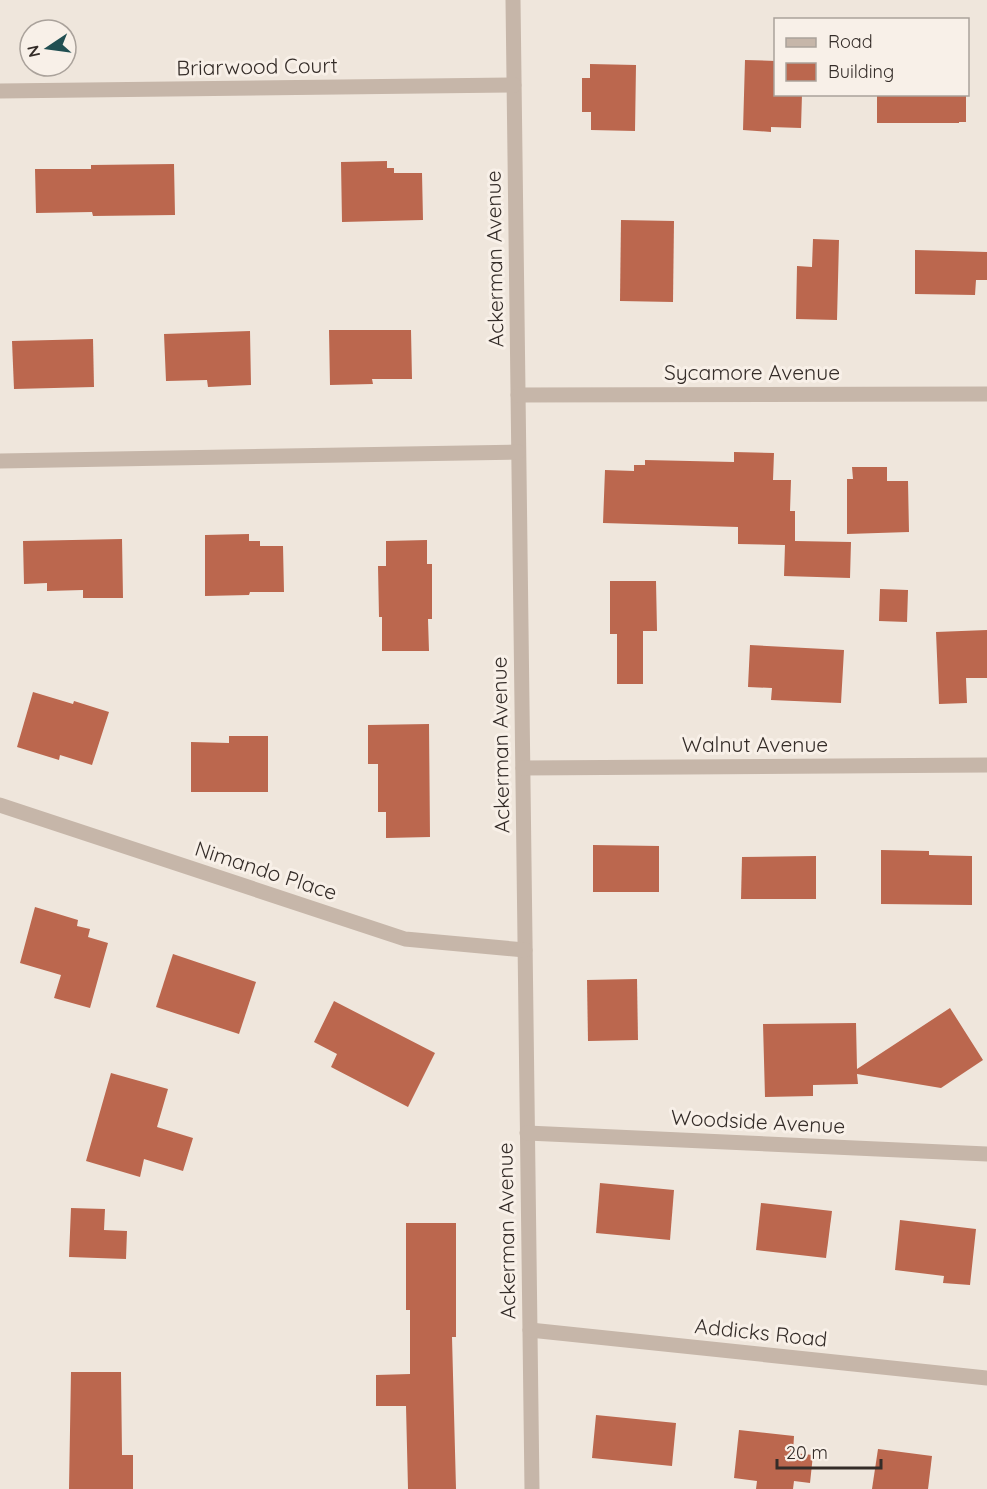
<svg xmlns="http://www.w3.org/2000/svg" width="987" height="1489" viewBox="0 0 987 1489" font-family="Quicksand,sans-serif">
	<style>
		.building { fill: #bb674e }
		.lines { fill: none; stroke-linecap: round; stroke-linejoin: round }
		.minor { stroke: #c6b6a9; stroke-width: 15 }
		.labels { text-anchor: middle; stroke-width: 6; stroke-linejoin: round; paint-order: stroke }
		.street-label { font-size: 21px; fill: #342c28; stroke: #f8f0e8 }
	</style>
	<rect width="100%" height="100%" fill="#efe6dc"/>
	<g class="building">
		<polygon points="745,60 776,61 776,94 802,94 801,128 771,127 771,132 743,130"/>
		<polygon points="590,64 636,65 635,131 591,130 591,112 582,112 582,78 590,78"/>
		<polygon points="877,94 966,94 966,122 959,122 959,123 877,123"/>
		<polygon points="387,161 387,168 394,168 394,173 422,173 423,220 342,222 341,162"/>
		<polygon points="174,164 175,215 93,216 92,212 36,213 35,169 91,169 91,165"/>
		<polygon points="621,220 674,221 673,302 620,301"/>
		<polygon points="813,239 839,240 837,320 796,319 797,266 812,267"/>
		<polygon points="915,250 987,252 987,280 976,280 975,295 915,294"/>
		<polygon points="329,330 411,330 412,379 372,379 373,384 330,385"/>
		<polygon points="250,331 251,385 208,387 207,380 166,381 164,334"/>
		<polygon points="93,339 94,387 14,389 12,341"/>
		<polygon points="734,452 774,453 773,480 791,480 790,511 795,511 795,541 851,542 850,578 784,576 785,545 738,544 738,527 603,523 605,470 634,471 634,465 645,465 645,460 734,462"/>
		<polygon points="852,467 887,467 887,481 908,481 909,532 847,534 847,479 853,479"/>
		<polygon points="249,534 249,541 260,541 260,546 283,546 284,592 250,592 249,595 205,596 205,535"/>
		<polygon points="122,539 123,598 83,598 83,590 47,591 47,583 24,584 23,541"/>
		<polygon points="427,540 427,564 432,564 432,619 428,619 429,651 382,651 382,617 379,617 378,566 386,566 386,541"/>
		<polygon points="610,581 656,581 657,631 643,631 643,684 617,684 617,634 610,634"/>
		<polygon points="880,589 908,590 907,622 879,621"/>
		<polygon points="987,630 987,678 966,678 967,703 939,704 936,632"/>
		<polygon points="750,645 844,650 841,703 771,700 772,688 748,687"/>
		<polygon points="33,692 73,704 74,701 109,712 92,765 60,755 59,760 17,747"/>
		<polygon points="429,724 430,837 386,838 386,812 378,812 378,764 368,764 368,725"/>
		<polygon points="229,736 268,736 268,792 191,792 191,742 229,743"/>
		<polygon points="593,845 659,846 659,892 593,892"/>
		<polygon points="881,850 929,851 929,855 972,856 972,905 881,904"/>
		<polygon points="816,856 816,899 741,899 742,857"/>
		<polygon points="35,907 78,920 77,926 90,929 88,937 108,943 90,1008 54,998 61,975 20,963"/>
		<polygon points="173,954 256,982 239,1034 156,1007"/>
		<polygon points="637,979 638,1040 588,1041 587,980"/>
		<polygon points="334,1001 435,1053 408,1107 331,1067 337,1054 314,1042"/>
		<polygon points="950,1008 983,1060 941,1088 857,1074 858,1084 813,1085 813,1096 765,1097 763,1024 856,1023 857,1069"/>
		<polygon points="111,1073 168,1089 157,1127 193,1138 183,1171 144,1159 140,1177 86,1161"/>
		<polygon points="600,1183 674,1190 670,1240 596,1233"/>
		<polygon points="761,1203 832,1211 826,1258 756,1250"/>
		<polygon points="71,1208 105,1209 104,1230 127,1231 126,1259 69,1257"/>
		<polygon points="900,1220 976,1229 970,1285 943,1283 944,1276 895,1270"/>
		<polygon points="406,1223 456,1223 456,1337 452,1337 456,1489 408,1489 406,1406 376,1406 376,1375 410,1374 410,1310 406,1310"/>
		<polygon points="71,1372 121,1372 122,1455 133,1455 133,1489 69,1489"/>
		<polygon points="596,1415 676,1423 672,1466 592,1458"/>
		<polygon points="739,1430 794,1436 793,1453 813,1455 810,1483 794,1481 793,1489 756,1489 757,1481 734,1478"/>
		<polygon points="878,1449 932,1456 928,1489 872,1489"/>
	</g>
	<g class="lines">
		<g class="minor">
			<polyline points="513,0 532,1489"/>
			<polyline points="0,91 514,85"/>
			<polyline points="518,395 987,394"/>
			<polyline points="0,461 518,452"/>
			<polyline points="523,768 987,765"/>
			<polyline points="0,805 405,939 525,950"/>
			<polyline points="527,1133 987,1154"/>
			<polyline points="530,1330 987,1378"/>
		</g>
	</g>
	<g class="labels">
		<g class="street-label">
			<text transform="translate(257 67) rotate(-1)" y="7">Briarwood Court</text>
			<text transform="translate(495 259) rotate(-91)" y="7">Ackerman Avenue</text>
			<text x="752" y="380">Sycamore Avenue</text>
			<text transform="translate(501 745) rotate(-91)" y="7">Ackerman Avenue</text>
			<text x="755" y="752">Walnut Avenue</text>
			<text transform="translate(266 871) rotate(18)" y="7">Nimando Place</text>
			<text transform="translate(758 1122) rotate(3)" y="7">Woodside Avenue</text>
			<text transform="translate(507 1231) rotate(-91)" y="7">Ackerman Avenue</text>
			<text transform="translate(761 1333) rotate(6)" y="7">Addicks Road</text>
		</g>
	</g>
	<rect x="774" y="18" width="195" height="78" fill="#f8f0e8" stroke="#aaa29b" stroke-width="1.5"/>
	<rect x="786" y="38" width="30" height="9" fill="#c6b6a9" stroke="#aaa29b" stroke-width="1.5"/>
	<text x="828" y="48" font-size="18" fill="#342c28">Road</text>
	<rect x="786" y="63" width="30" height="18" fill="#bb674e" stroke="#aaa29b" stroke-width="1.5"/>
	<text x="828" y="78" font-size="18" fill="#342c28">Building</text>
	<g transform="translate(48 48) rotate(257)"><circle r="28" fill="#f8f0e8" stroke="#aaa29b" stroke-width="1.5"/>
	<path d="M0-4.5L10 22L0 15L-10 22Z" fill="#214f52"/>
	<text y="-9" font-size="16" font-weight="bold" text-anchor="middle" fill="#342c28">N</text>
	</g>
	<path d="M777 1459v9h104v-9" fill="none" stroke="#342c28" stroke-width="3"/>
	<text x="786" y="1459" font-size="18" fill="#342c28" stroke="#f8f0e8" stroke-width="4.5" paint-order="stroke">20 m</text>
</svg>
